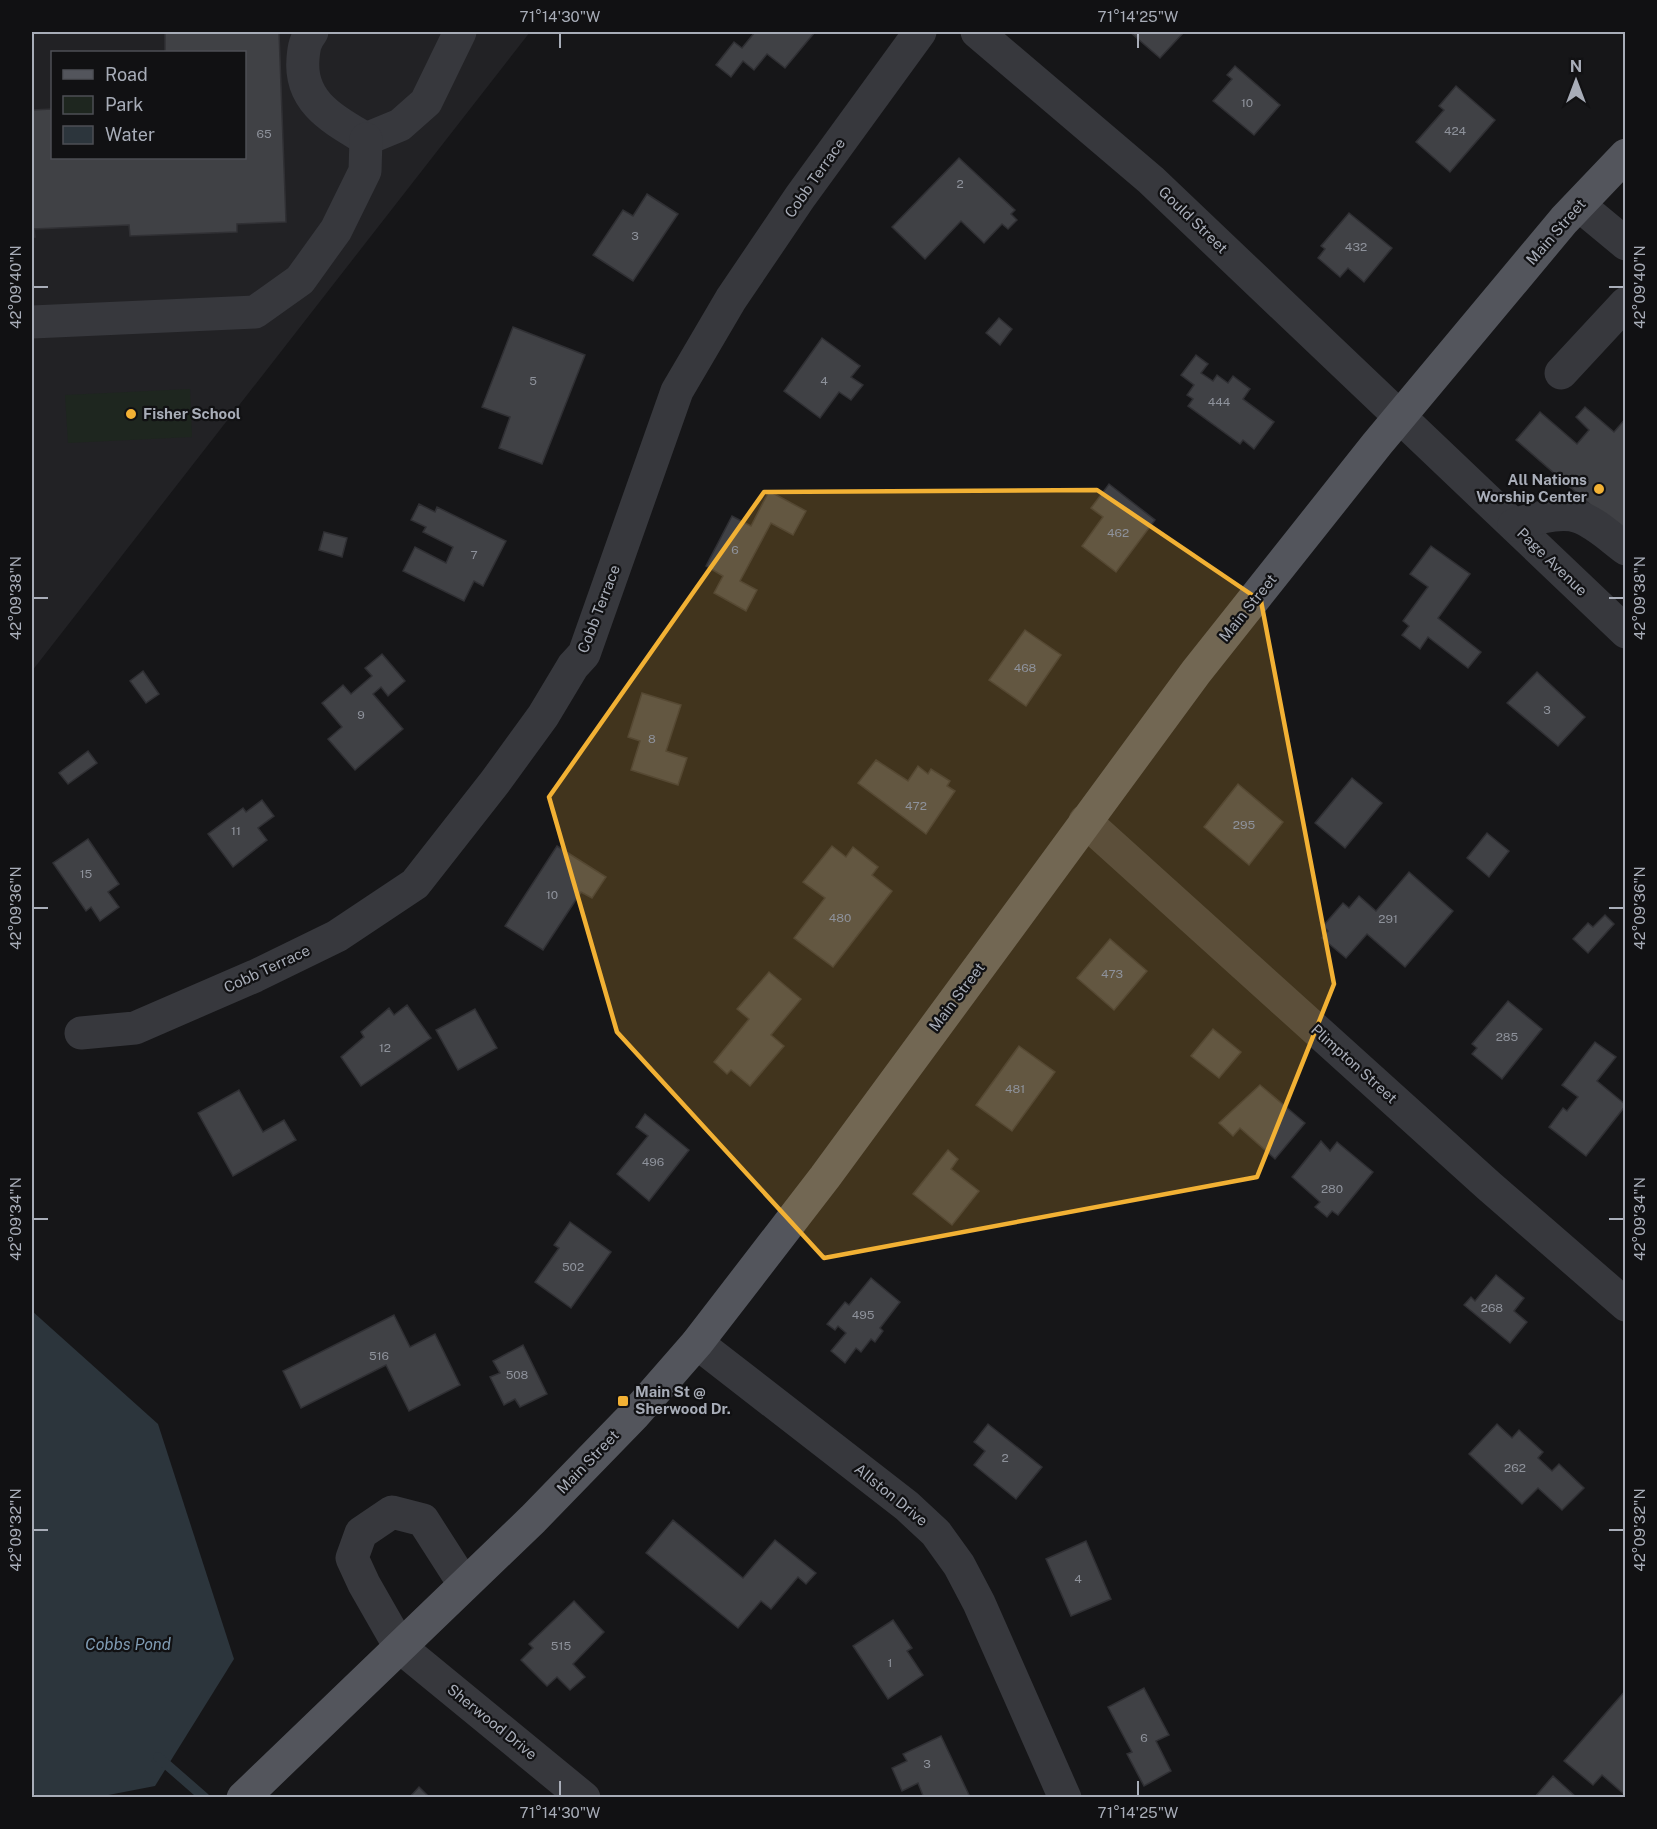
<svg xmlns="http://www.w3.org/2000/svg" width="1657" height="1829" viewBox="0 0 1657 1829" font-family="'Public Sans',sans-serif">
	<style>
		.built { fill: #222225; fill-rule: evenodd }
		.green { fill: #1e261f }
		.water { fill: #2c353c }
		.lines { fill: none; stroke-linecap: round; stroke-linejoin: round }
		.stream { stroke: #2c353c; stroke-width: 10 }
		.building { fill: #404145; stroke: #303034; stroke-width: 1.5 }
		.minor { stroke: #37383d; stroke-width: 33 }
		.major { stroke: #53555c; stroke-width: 33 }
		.marked { fill: #f2b134; fill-opacity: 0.2; stroke: #f2b134; stroke-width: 4.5; stroke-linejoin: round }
		.ticks { fill: none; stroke: #a8adb8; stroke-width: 2 }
		.poi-dot { fill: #f2b134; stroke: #111113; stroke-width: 2 }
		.labels { text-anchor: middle; stroke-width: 4.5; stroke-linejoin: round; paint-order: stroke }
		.number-label { font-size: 12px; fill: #8e929b }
		.street-label { font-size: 15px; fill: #a8adb8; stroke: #111113 }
		.poi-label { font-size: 15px; font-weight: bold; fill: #a8adb8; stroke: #111113; text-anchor: start }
		.water-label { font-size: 16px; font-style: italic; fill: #7f9bb3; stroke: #111113 }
		.neatline { fill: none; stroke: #a8adb8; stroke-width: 2 }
		.ticks-label { font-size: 15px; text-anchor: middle; fill: #a8adb8 }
	</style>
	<rect width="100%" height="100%" fill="#161618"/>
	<path class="built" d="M32,32h498l-498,639zM52,52h192v106h-192z"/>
	<polygon class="green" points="190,389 192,437 68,443 65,395"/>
	<polygon class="water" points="32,1311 158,1424 234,1659 155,1786 98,1797 39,1797 32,1793"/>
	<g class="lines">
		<polyline class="stream" points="158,1757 205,1798"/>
	</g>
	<g class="building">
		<polygon points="165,32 279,32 286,222 237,224 237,232 130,236 129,225 34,229 35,237 32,237 32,110 52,109 52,158 244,158 244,52 165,52"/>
		<polygon points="755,32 815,32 785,68 767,54 754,70 743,61 731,77 716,65 734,42 742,48"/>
		<polygon points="1130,32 1184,32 1160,58"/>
		<polygon points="1235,66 1280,105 1254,135 1213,101 1232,79 1227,75"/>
		<polygon points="1456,86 1495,120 1450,172 1416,142 1444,110 1439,106"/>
		<polygon points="959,158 1015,210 1011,214 1017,220 1008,229 1002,224 984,243 961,221 925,259 892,227"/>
		<polygon points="647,194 678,214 633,281 593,255 623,210 633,216"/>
		<polygon points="1349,213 1392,248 1364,282 1348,268 1340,277 1318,258 1325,249 1321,246"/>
		<polygon points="999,318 1012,329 1000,345 986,333"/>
		<polygon points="513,327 585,355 542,464 499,448 510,417 482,407"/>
		<polygon points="822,338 860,366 851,377 863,385 851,400 839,392 820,418 784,391"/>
		<polygon points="1196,355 1208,364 1201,373 1213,381 1217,375 1228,383 1233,376 1250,389 1243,399 1274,422 1254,449 1243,440 1240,444 1188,406 1193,399 1187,395 1194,385 1181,375"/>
		<polygon points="1585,407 1614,432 1626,418 1625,535 1516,440 1540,412 1577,444 1589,430 1576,417"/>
		<polygon points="1109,484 1155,520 1116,572 1082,546 1103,517 1091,508"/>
		<polygon points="769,491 806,511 793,535 771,523 740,581 757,590 746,611 714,593 723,576 706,566 732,516 751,526"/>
		<polygon points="419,504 435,512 437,507 506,541 483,586 474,581 464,601 403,571 415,547 446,563 453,547 423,532 426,527 411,520"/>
		<polygon points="324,532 347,538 342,557 319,550"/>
		<polygon points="1431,546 1470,574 1438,618 1481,652 1468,668 1428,637 1420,649 1402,635 1409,626 1403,621 1428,587 1410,574"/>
		<polygon points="1025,630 1061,655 1026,706 989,680"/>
		<polygon points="382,654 405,681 388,696 381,687 373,694 403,729 355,770 328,739 342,727 322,703 343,685 351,694 372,676 365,668"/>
		<polygon points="143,671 159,694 146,703 130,681"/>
		<polygon points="1537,672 1585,717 1558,746 1507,703"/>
		<polygon points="642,693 681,705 666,751 687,758 678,785 631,770 640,741 628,737"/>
		<polygon points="88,751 97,763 68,784 59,773"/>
		<polygon points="876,760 908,781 918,766 928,774 931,769 950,781 947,786 955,791 926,834 858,783"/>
		<polygon points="1352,778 1382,803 1345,848 1315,823"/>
		<polygon points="1238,784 1283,822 1249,865 1204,827"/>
		<polygon points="262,800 274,816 258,828 267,840 233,867 208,834 243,808 246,812"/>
		<polygon points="1487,833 1509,851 1489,877 1467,858"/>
		<polygon points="88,839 119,884 108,892 119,907 100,921 91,907 86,911 53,863"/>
		<polygon points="557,846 606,877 592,898 581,892 543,950 505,926"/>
		<polygon points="832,846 846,857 853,847 878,867 872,875 892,891 833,967 794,938 825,898 803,882"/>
		<polygon points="1409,872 1453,911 1405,967 1367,934 1346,958 1322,938 1328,931 1323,926 1343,903 1349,908 1359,896 1376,911"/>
		<polygon points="1605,915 1614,924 1588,953 1573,939 1588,923 1593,927"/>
		<polygon points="1110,939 1147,971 1114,1010 1077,978"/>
		<polygon points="769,972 801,999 771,1035 784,1046 750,1086 731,1070 727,1074 714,1062 749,1019 737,1009"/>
		<polygon points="1508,1001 1542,1029 1502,1079 1472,1054 1477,1048 1472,1044"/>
		<polygon points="407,1005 431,1038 361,1086 341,1057 364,1037 361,1032 389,1008 394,1015"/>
		<polygon points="475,1009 497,1048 458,1070 436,1030"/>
		<polygon points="1213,1029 1241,1052 1219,1078 1191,1056"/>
		<polygon points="1595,1042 1616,1057 1597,1081 1626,1105 1586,1156 1549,1127 1563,1108 1567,1111 1578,1097 1562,1085"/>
		<polygon points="1019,1046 1055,1072 1012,1131 976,1105"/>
		<polygon points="1260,1085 1305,1123 1275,1159 1240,1128 1233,1136 1219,1123"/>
		<polygon points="239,1090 263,1132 284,1120 296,1140 233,1176 198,1113"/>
		<polygon points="645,1114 689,1150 649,1201 617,1174 648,1136 636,1127"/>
		<polygon points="1321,1141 1330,1151 1337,1142 1373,1172 1338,1215 1332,1211 1327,1217 1315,1207 1320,1202 1292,1177"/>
		<polygon points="948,1150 958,1159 951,1169 979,1191 952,1225 913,1194"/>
		<polygon points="570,1222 611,1252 571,1308 535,1282 559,1248 554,1245"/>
		<polygon points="1496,1275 1524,1298 1514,1311 1527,1322 1510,1343 1464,1305 1471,1297 1475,1301"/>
		<polygon points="871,1278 900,1302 880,1328 883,1331 875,1342 871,1339 861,1352 856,1348 845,1363 831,1351 846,1333 838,1326 835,1330 827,1324 845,1302 849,1305"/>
		<polygon points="394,1315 410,1347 435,1334 460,1385 409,1411 386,1365 301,1408 283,1371"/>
		<polygon points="523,1345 547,1394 520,1407 515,1399 504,1405 490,1377 500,1373 493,1361"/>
		<polygon points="988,1424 1042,1467 1016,1499 974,1465 985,1451 974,1442"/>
		<polygon points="1497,1424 1512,1438 1519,1430 1543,1452 1538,1458 1552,1471 1559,1464 1584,1488 1562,1510 1538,1488 1522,1504 1469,1454"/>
		<polygon points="673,1520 743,1578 775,1540 816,1573 806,1584 798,1577 771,1609 761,1601 738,1628 646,1553"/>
		<polygon points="1086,1541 1111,1599 1071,1616 1046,1559"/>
		<polygon points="574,1601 604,1632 573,1664 585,1677 570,1690 557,1677 547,1686 521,1660 533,1648 529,1644"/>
		<polygon points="893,1620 912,1648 907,1651 923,1675 888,1699 853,1646"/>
		<polygon points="1144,1688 1169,1735 1156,1741 1171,1771 1144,1786 1127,1754 1132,1752 1108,1707"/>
		<polygon points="1626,1690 1626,1794 1625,1795 1602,1775 1593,1785 1564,1761"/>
		<polygon points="941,1736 969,1795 964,1798 924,1798 918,1783 902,1791 892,1768 907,1761 903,1754"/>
		<polygon points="1553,1776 1577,1798 1534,1798"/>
		<polygon points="419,1787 430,1798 409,1798"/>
	</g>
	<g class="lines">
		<g class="minor">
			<path d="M312,32c-7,9 -8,15 -9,26 -4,44 30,61 63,81l34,-14 26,-23 34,-70"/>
			<polyline points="977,32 1151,180 1626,632"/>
			<polyline points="1579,205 1626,244"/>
			<polyline points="32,322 255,312 300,280 336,230 365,171 366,139"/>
			<polyline points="1561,373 1626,303"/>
			<path d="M1514,525c18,-6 46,-15 65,-8 17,6 32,21 47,32"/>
			<polyline points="1085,821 1489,1186 1626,1305"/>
			<polyline points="81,1033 135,1028 255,976 337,936 415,884 495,782 543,716 573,666 584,654 677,391 731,299 800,197 920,32"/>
			<polyline points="697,1343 907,1506 936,1533 959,1565 979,1603 1065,1798"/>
			<polyline points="464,1584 423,1520 392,1512 361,1533 352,1558 364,1584 400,1647 584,1798"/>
		</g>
		<polyline class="major" points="243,1798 533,1519 635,1414 697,1343 825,1177 1196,672 1377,444 1564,220 1626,155"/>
	</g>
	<path class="marked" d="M1097,490l164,111 73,383 -77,193 -433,81 -207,-226 -68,-235 215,-305z"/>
	<path class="ticks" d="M560,33v15M1138,33v15M33,287h15M1609,287h15M33,598h15M1609,598h15M33,908h15M1609,908h15M33,1219h15M1609,1219h15M33,1530h15M1609,1530h15M560,1781v15M1138,1781v15"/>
	<g class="poi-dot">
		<circle cx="131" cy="414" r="6"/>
		<circle cx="1599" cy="489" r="6"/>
		<rect x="617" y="1395" width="12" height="12" rx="3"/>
	</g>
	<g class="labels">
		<g class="number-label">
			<text x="1247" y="107">10</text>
			<text x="1455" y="135">424</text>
			<text x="264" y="138">65</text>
			<text x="960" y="188">2</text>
			<text x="635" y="240">3</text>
			<text x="1356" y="251">432</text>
			<text x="533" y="385">5</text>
			<text x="824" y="385">4</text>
			<text x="1219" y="406">444</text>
			<text x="1118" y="537">462</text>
			<text x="735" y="554">6</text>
			<text x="474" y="559">7</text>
			<text x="1025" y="672">468</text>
			<text x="1547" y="714">3</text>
			<text x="361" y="719">9</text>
			<text x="652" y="743">8</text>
			<text x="916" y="810">472</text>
			<text x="1244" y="829">295</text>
			<text x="236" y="835">11</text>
			<text x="86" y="878">15</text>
			<text x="552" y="899">10</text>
			<text x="840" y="922">480</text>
			<text x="1388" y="923">291</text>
			<text x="1112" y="978">473</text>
			<text x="1507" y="1041">285</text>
			<text x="385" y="1052">12</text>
			<text x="1015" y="1093">481</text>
			<text x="653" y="1166">496</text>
			<text x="1332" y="1193">280</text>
			<text x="573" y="1271">502</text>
			<text x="1492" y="1312">268</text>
			<text x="863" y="1319">495</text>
			<text x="379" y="1360">516</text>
			<text x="517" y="1379">508</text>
			<text x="1005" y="1462">2</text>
			<text x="1515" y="1472">262</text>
			<text x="1078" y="1583">4</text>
			<text x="561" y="1650">515</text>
			<text x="890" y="1667">1</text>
			<text x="1144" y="1742">6</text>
			<text x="927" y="1768">3</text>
		</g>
		<g class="street-label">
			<text transform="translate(815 178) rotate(-55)" y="5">Cobb Terrace</text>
			<text transform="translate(1193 220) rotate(44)" y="5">Gould Street</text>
			<text transform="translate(1556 232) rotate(-49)" y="5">Main Street</text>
			<text transform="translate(1552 562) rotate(44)" y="5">Page Avenue</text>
			<text transform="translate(1248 608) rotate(-51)" y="5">Main Street</text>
			<text transform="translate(599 609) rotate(-69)" y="5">Cobb Terrace</text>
			<text transform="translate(267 969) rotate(-25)" y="5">Cobb Terrace</text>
			<text transform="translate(957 997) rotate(-53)" y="5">Main Street</text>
			<text transform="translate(1354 1064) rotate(42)" y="5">Plimpton Street</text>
			<text transform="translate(588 1462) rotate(-46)" y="5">Main Street</text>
			<text transform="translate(891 1495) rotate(39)" y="5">Allston Drive</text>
			<text transform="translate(492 1722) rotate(39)" y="5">Sherwood Drive</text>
		</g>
		<g class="poi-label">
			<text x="143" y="419">Fisher School</text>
			<text x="1587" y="485" text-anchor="end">All Nations<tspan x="1587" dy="17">Worship Center</tspan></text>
			<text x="635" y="1397">Main St @<tspan x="635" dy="17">Sherwood Dr.</tspan></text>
		</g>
		<g class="water-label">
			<text x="128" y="1650">Cobbs Pond</text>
		</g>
	</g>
	<rect width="1657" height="1829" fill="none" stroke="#111113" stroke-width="66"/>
	<rect x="51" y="51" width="195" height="108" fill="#111113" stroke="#4d4f55" stroke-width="1.5"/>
	<rect x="63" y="70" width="30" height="9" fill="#53555c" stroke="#4d4f55" stroke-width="1.5"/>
	<text x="105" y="81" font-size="18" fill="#a8adb8">Road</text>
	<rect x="63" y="96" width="30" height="18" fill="#1e261f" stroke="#4d4f55" stroke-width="1.5"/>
	<text x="105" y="111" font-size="18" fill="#a8adb8">Park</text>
	<rect x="63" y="126" width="30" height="18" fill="#2c353c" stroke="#4d4f55" stroke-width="1.5"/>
	<text x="105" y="141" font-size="18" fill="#a8adb8">Water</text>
	<g transform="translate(1576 81)" stroke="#111113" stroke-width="4.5" paint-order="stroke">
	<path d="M0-4.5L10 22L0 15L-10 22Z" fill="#a8adb8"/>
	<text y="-9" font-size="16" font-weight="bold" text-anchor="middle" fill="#a8adb8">N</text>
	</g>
	<rect x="33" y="33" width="1591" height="1763" class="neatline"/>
	<g class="ticks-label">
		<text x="560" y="22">71°14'30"W</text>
		<text x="1138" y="22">71°14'25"W</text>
		<text transform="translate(16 287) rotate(-90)" y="5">42°09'40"N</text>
		<text transform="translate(1640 287) rotate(-90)" y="5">42°09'40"N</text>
		<text transform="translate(16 598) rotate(-90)" y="5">42°09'38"N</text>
		<text transform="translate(1640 598) rotate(-90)" y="5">42°09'38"N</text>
		<text transform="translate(16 908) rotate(-90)" y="5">42°09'36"N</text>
		<text transform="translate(1640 908) rotate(-90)" y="5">42°09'36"N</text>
		<text transform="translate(16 1219) rotate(-90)" y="5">42°09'34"N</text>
		<text transform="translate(1640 1219) rotate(-90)" y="5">42°09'34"N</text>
		<text transform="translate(16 1530) rotate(-90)" y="5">42°09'32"N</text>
		<text transform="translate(1640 1530) rotate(-90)" y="5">42°09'32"N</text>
		<text x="560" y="1818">71°14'30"W</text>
		<text x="1138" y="1818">71°14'25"W</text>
	</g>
</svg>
